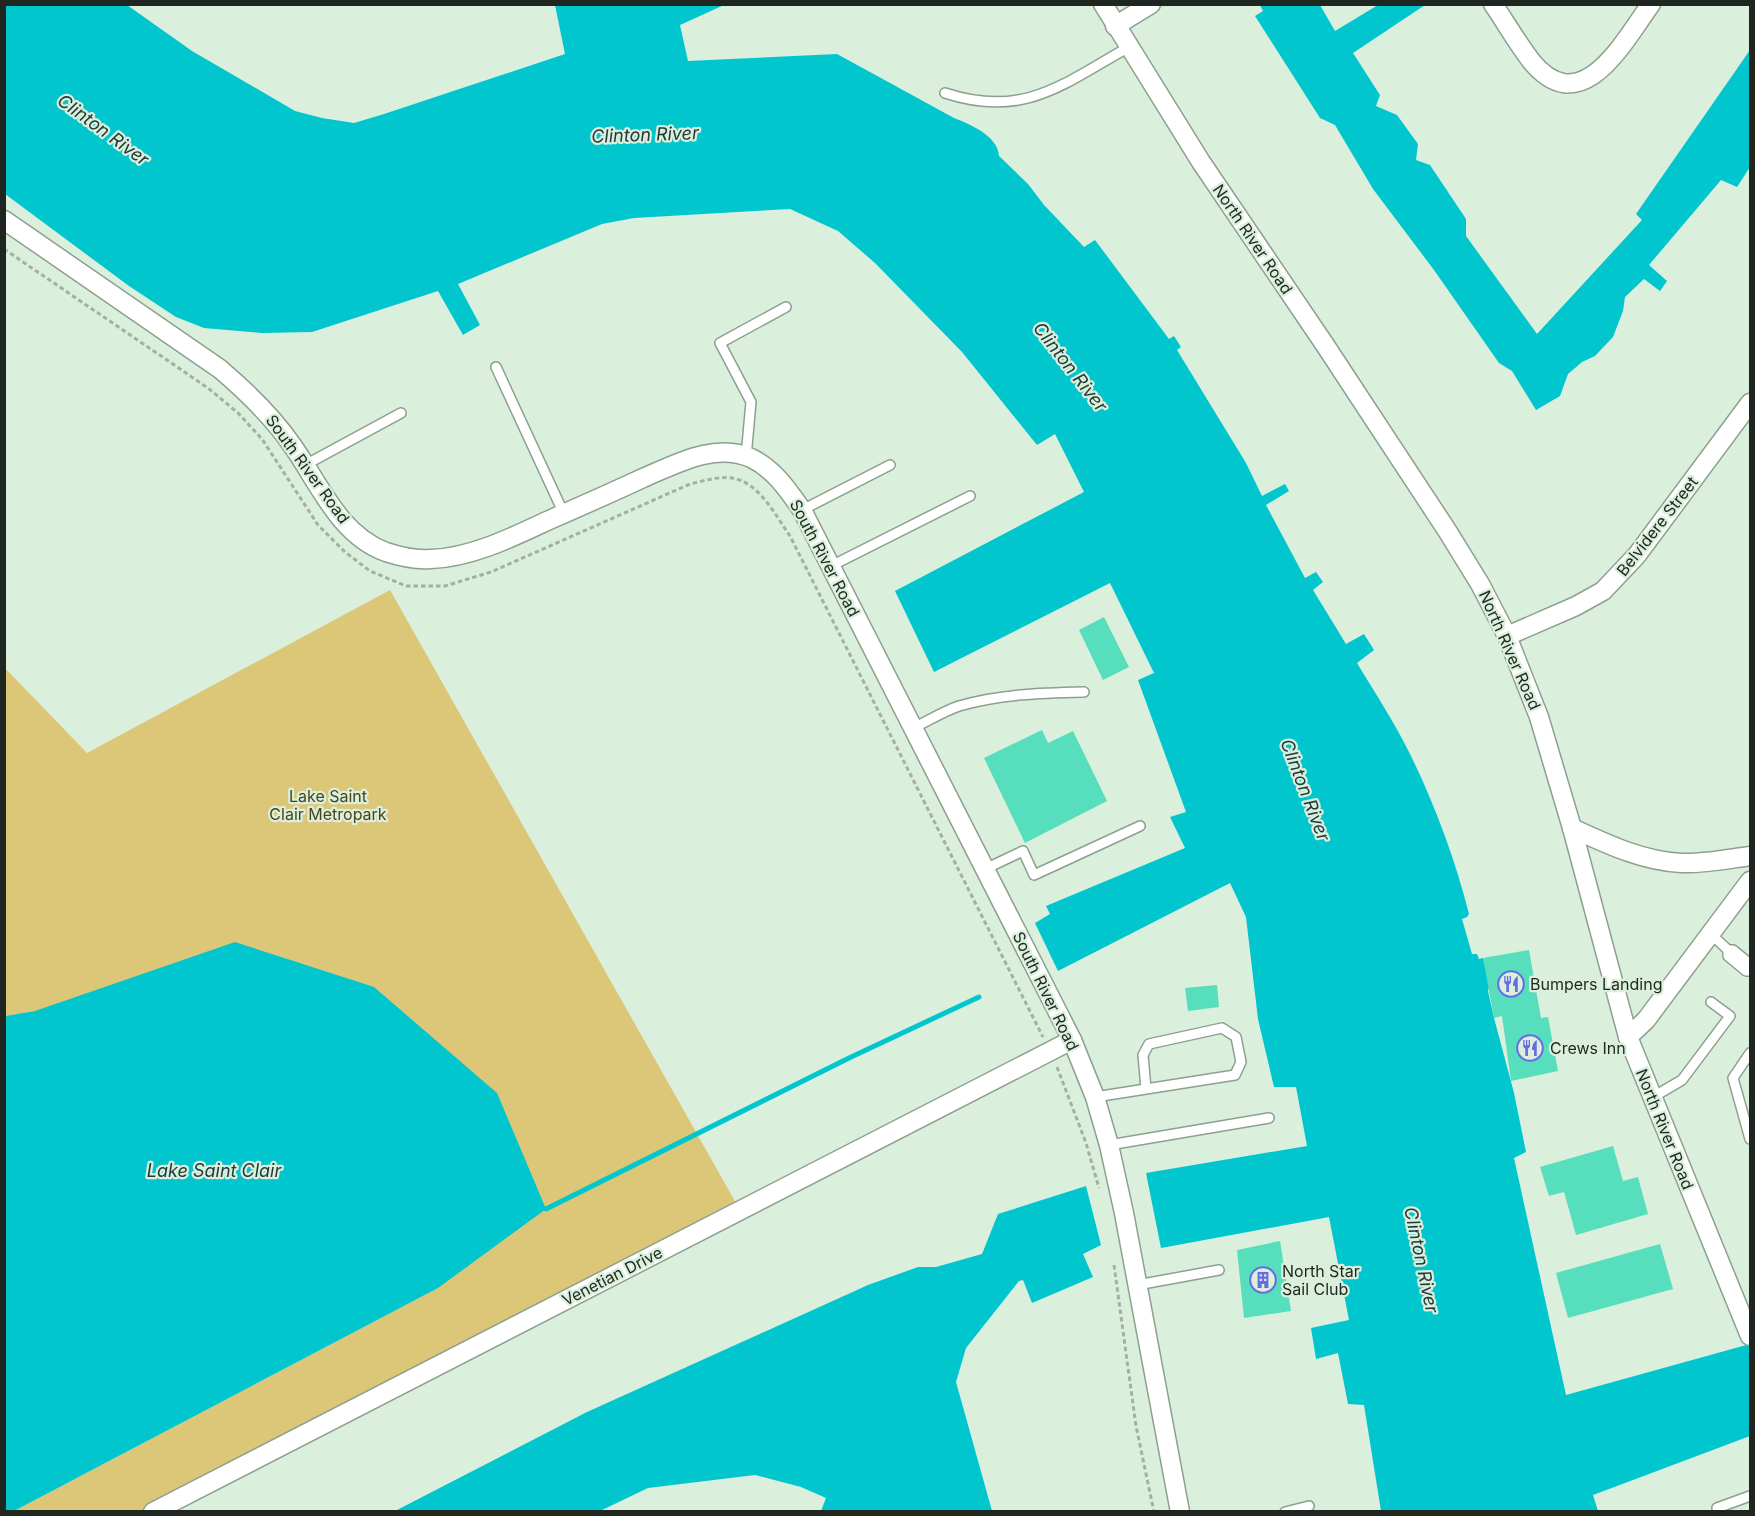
<svg xmlns="http://www.w3.org/2000/svg" width="1755" height="1516" viewBox="0 0 1755 1516" font-family="Inter,sans-serif">
	<style>
		.green { fill: #dbc777 }
		.water { fill: #02c6ce }
		.lines { fill: none; stroke-linecap: round; stroke-linejoin: round }
		.stream { stroke: #02c6ce; stroke-width: 5 }
		.building { fill: #57debd }
		.service-casing { stroke: #8da08f; stroke-width: 12 }
		.minor-casing { stroke: #8da08f; stroke-width: 21 }
		.path { stroke: #a1b2a3; stroke-width: 3; stroke-dasharray: 4.5 3; stroke-linecap: butt }
		.service { stroke: #fff; stroke-width: 9 }
		.minor { stroke: #fff; stroke-width: 18 }
		.labels { text-anchor: middle; stroke-width: 4.5; stroke-linejoin: round; paint-order: stroke }
		.street-label { font-size: 16px; fill: #1f2620; stroke: #daefdc }
		.park-label { font-size: 16px; fill: #4d4317; stroke: #daefdc }
		.poi-label { font-size: 16px; fill: #1f2620; stroke: #daefdc; text-anchor: start }
		.water-label { font-size: 18px; font-style: italic; fill: #213a3b; stroke: #daefdc }
	</style>
	<rect width="100%" height="100%" fill="#daefdc"/>
	<polygon class="green" points="390,590 736,1203 140,1511 14,1511 438,1288 35,1011 5,1016 4,667 87,753"/>
	<g class="water">
		<path d="M4,5h123l65,46 103,60 27,7 32,5 30,-9 181,-60 -10,-49h169l-44,20 8,36 149,-7 117,64c16,6 44,18 45,38l29,28 16,21 40,42 11,-7 74,99 5,-3 7,11 -4,3 69,113 16,33 23,-12 4,7 -23,14 39,73 11,-6 7,10 -10,8 33,54 18,-10 10,16 -17,13c18,30 38,60 53,91 25,51 45,105 59,160l-2,3 -5,2 10,35h5l2,5 4,-1 7,26 -2,7 6,27 20,75 12,59 -12,6 52,237 184,-51v92l-157,59 5,16h-217l-17,-106 -16,-1 -10,-51 -22,6 -5,-31 38,-8 -20,-103 -168,31 -15,-75 161,-27 -11,-59h-22l-16,-68 -12,-102 -16,-34 -172,88 -23,-48 15,-9 -4,-8 139,-58 -15,-31 16,-5 -48,-132 16,-7 -44,-90 -176,89 -39,-81 189,-99 -29,-58 -18,11 -75,-93 -87,-89 -37,-32 -48,-22 -156,9 -32,6 -144,60 22,41 -17,10 -25,-44 -126,41 -50,1 -58,-5 -28,-11 -47,-31 -124,-92z"/>
		<polygon points="1260,5 1320,5 1335,31 1378,5 1425,5 1353,53 1380,95 1376,106 1397,115 1418,144 1416,160 1430,165 1466,219 1466,236 1537,334 1642,220 1636,214 1750,50 1750,167 1737,187 1721,180 1649,265 1667,281 1660,291 1644,279 1625,297 1623,311 1613,337 1595,356 1582,362 1568,374 1560,396 1536,410 1512,371 1499,363 1434,270 1373,189 1335,125 1320,118 1255,16 1263,11"/>
		<polygon points="235,942 374,987 497,1093 546,1209 438,1288 14,1511 5,1511 5,1016 35,1011"/>
		<polygon points="1086,1186 1101,1245 1083,1254 1093,1277 1032,1303 1023,1280 1019,1281 966,1348 956,1382 992,1511 821,1511 826,1498 801,1487 755,1475 648,1488 600,1511 395,1511 587,1412 868,1285 918,1267 936,1267 982,1254 998,1214"/>
	</g>
	<g class="lines">
		<polyline class="stream" points="546,1209 849,1058 979,997"/>
	</g>
	<g class="building">
		<polygon points="1104,617 1129,667 1103,680 1079,630"/>
		<polygon points="1042,730 1048,743 1073,731 1107,801 1025,843 984,758"/>
		<polygon points="1529,950 1541,1018 1548,1017 1558,1071 1511,1081 1502,1016 1494,1018 1483,958"/>
		<polygon points="1217,985 1219,1007 1188,1011 1185,988"/>
		<polygon points="1613,1146 1623,1181 1638,1177 1648,1214 1576,1235 1564,1192 1549,1196 1540,1167"/>
		<polygon points="1280,1241 1291,1311 1244,1318 1237,1250"/>
		<polygon points="1660,1244 1673,1289 1568,1318 1556,1273"/>
	</g>
	<g class="lines">
		<g class="service-casing">
			<g id="service">
				<path d="M945,93c79,26 118,-9 184,-46"/>
				<polyline points="496,367 564,514"/>
				<polyline points="746,457 751,402 720,343 786,307"/>
				<polyline points="305,465 401,413"/>
				<polyline points="802,510 890,465"/>
				<polyline points="831,566 970,496"/>
				<path d="M913,728c15,-7 31,-17 46,-22 41,-12 83,-13 125,-14"/>
				<polyline points="985,869 1023,851 1034,875 1140,826"/>
				<polyline points="1711,934 1728,950 1733,950 1750,964"/>
				<polyline points="1728,950 1728,956 1746,971 1750,971"/>
				<polyline points="1750,1053 1733,1078 1750,1139"/>
				<polyline points="1095,1097 1235,1075 1241,1062 1236,1037 1222,1028 1149,1044 1143,1055 1146,1089"/>
				<polyline points="1653,1097 1682,1080 1730,1016 1711,1002"/>
				<polyline points="1109,1145 1269,1118"/>
				<polyline points="1137,1285 1219,1270"/>
				<polyline points="1717,1508 1750,1496"/>
				<polyline points="1285,1512 1309,1506"/>
			</g>
		</g>
		<g class="minor-casing">
			<g id="minor">
				<polyline points="1103,4 1201,162 1325,345 1448,532 1480,584 1507,636 1539,717 1572,828 1628,1037 1750,1336"/>
				<path d="M1493,4c13,19 25,40 39,58 50,60 92,-21 119,-58"/>
				<polyline points="1115,26 1151,4"/>
				<path d="M4,220l216,149c27,23 52,47 72,76 27,38 47,90 94,107 15,5 30,8 45,7 39,-1 82,-22 116,-38 32,-14 64,-28 96,-43 33,-14 72,-36 108,-20 23,11 37,32 51,52l270,530 23,57 14,48 15,68 56,299"/>
				<polyline points="1507,636 1576,606 1603,591 1637,555 1750,403"/>
				<path d="M1572,828c35,16 70,33 109,35 23,1 47,-4 69,-7"/>
				<polyline points="1628,1037 1646,1020 1750,881"/>
				<polyline points="153,1512 1072,1040"/>
			</g>
		</g>
		<g class="path">
			<path d="M4,249l204,139 30,25 24,26 56,86 27,27 25,19 36,15h39l46,-14 199,-88c14,-3 28,-8 42,-6 27,4 44,38 58,58l253,501"/>
			<polyline points="1057,1067 1086,1143 1099,1188"/>
			<polyline points="1114,1265 1136,1426 1154,1512"/>
		</g>
		<use href="#service" class="service"/>
		<use href="#minor" class="minor"/>
	</g>
	<defs>
		<g id="restaurant-ring" transform="scale(1.35)"><circle r="9.5" fill="#daefdc" stroke="#676ce5" stroke-width="1.5"/><path d="M-5-6h1v4h1v-4h1v4h1v-4h1v5L-1.5 .5V6h-2V.5L-5-1ZM5-6V6H3V1.5H1.5Q1.5-4 5-6Z" fill="#676ce5"/></g>
		<g id="building-ring" transform="scale(1.35)"><circle r="9.5" fill="#daefdc" stroke="#676ce5" stroke-width="1.5"/><path d="M-4-6H4V6H1V3H-1V6H-4ZM-2.5-4.3h1.7v1.8h-1.7ZM.8-4.3h1.7v1.8H.8ZM-2.5-1h1.7V.8h-1.7ZM.8-1h1.7V.8H.8Z" fill="#676ce5"/></g>
	</defs>
	<g fill-rule="evenodd">
		<use href="#restaurant-ring" x="1511" y="984"/>
		<use href="#restaurant-ring" x="1530" y="1048"/>
		<use href="#building-ring" x="1263" y="1280"/>
	</g>
	<g class="labels">
		<g class="street-label">
			<text transform="translate(1253 239) rotate(56)" y="6">North River Road</text>
			<text transform="translate(308 469) rotate(54)" y="6">South River Road</text>
			<text transform="translate(1657 526) rotate(-52)" y="6">Belvidere Street</text>
			<text transform="translate(825 558) rotate(62)" y="6">South River Road</text>
			<text transform="translate(1510 650) rotate(66)" y="6">North River Road</text>
			<text transform="translate(1046 991) rotate(64)" y="6">South River Road</text>
			<text transform="translate(1665 1129) rotate(68)" y="6">North River Road</text>
			<text transform="translate(612 1276) rotate(-27)" y="6">Venetian Drive</text>
		</g>
		<g class="park-label">
			<text x="328" y="802">Lake Saint<tspan x="328" dy="18">Clair Metropark</tspan></text>
		</g>
		<g class="poi-label">
			<text x="1530" y="990">Bumpers Landing</text>
			<text x="1550" y="1054">Crews Inn</text>
			<text x="1282" y="1277">North Star<tspan x="1282" dy="18">Sail Club</tspan></text>
		</g>
		<g class="water-label">
			<text transform="translate(103 130) rotate(36)" y="6">Clinton River</text>
			<text transform="translate(645 135) rotate(-2)" y="6">Clinton River</text>
			<text transform="translate(1070 367) rotate(52)" y="6">Clinton River</text>
			<text transform="translate(1305 790) rotate(69)" y="6">Clinton River</text>
			<text x="214" y="1177">Lake Saint Clair</text>
			<text transform="translate(1421 1260) rotate(78)" y="6">Clinton River</text>
		</g>
	</g>
	<rect width="1755" height="1516" fill="none" stroke="#1f2620" stroke-width="12"/>
</svg>
